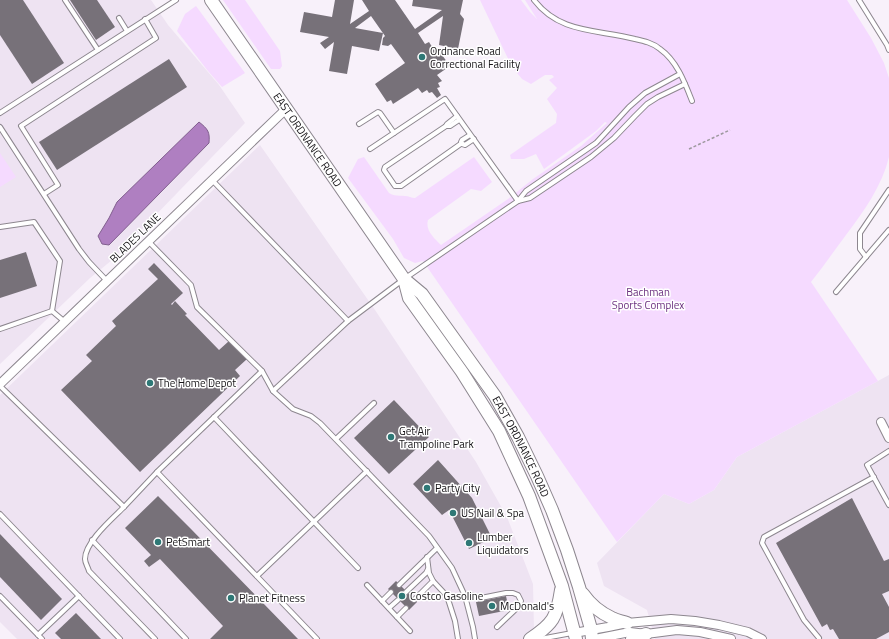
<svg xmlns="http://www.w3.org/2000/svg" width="889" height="639" viewBox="0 0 889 639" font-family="'Titillium Web',sans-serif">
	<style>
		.built { fill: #eee3f2 }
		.green { fill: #f5daff }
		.water { fill: #af7fc1; stroke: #815f8e }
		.building { fill: #777179 }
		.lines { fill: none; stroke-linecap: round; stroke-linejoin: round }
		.lane-casing { stroke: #8d878f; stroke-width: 6 }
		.street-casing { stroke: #8d878f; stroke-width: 10 }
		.primary-casing { stroke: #8d878f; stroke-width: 14 }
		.path { stroke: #9d989e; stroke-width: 1.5; stroke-dasharray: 3 2; stroke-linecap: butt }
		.lane { stroke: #fff; stroke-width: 4 }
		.street { stroke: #fff; stroke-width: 8 }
		.primary { stroke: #fff; stroke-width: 12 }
		.poi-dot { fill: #2e7876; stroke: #fff; stroke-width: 1.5 }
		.labels { text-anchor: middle; stroke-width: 3; stroke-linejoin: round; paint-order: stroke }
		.poi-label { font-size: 11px; fill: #161417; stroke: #fff; text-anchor: start }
		.street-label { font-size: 11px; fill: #161417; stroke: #fff }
		.park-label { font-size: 11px; fill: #6b307f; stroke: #fff }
	</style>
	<rect width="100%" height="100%" fill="#f8f1fa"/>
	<g class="built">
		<polygon points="0,0 151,0 168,25 219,85 245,123 112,260 90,278 0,364"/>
		<polygon points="260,145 375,310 476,462 507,517 533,584 534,631 537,639 17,639 0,622 0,395"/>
		<polygon points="889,375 889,639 655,639 647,610 604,586 597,563 664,494 689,504 714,490 737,457"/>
	</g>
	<g class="green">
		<polygon points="223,0 245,0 280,51 282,66 280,69 271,69"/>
		<path d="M480,0h41l9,12 7,7 -12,-19h322l24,38 13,25 5,15v79c-7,29 -25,54 -43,78 -12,16 -23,32 -35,47l67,99 -141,76 -23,33 -25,14 -25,-10 -47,48 -194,-281 -8,2 -11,-5 -11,-19 -45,-61 10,-19 6,-2 25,36c6,4 10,2 16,3 4,0 6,2 10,2l59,-41 18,25 -11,9 -10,-2 -43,31c-3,10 6,18 13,25l67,-46 25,-20 48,-33 26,-23 -2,-1 -9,9 -52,38 -8,-15 -12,5h-13l-1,-4 46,-32 1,-9 -10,-15 10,-11 -8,-8 5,-3 -2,-2h-7l-14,9 -9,-5 -10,-12z"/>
		<polygon points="196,6 245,73 222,87 208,71 177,31 185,14"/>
		<polygon points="0,153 16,177 0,187"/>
	</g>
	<path class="water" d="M199,122c9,7 11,10 10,21l-100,102 -7,-1 -4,-8 11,-18 8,-16z"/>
	<g class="building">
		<polygon points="0,0 23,0 64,63 32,84 0,35"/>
		<polygon points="70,0 97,0 115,27 96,40"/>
		<polygon points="335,0 354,0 350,24 369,11 362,0 395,0 415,29 442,10 412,6 413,0 463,0 460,14 464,19 458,49 439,45 443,16 418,33 425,44 429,42 434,50 437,48 450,66 437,75 442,81 438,83 440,87 437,88 441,95 437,98 432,92 429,93 427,90 422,93 418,88 393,104 391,100 387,102 375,84 405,63 391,44 388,46 382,45 383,38 385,36 371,16 355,28 383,33 379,51 352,46 347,74 329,71 334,42 325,49 320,43 329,37 300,32 304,12 332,17"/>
		<polygon points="169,59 187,87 57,170 39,142"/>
		<polygon points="26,252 37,286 0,298 0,260"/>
		<polygon points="154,263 183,293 171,304 172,305 175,301 187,314 185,315 219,350 229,341 247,359 235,370 240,376 140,472 61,390 92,361 86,355 116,326 112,321 158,279 148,269"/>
		<polygon points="394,400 429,437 389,474 354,438"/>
		<polygon points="438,460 472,498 492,538 469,549 449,510 442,515 413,484"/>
		<polygon points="158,496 191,529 298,639 210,639 223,626 160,559 149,567 144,561 151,555 125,528"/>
		<polygon points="852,498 884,561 889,559 889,591 882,594 889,607 889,632 876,639 839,639 833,629 830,630 827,624 822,627 776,543"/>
		<polygon points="0,534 62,599 41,620 0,577"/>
		<polygon points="396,581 417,602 409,610 388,589"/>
		<polygon points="506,596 509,610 479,616 476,602"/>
		<polygon points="76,613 101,639 61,639 55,633"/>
	</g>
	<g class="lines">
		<g class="lane-casing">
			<g id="lane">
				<polyline points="65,0 98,50"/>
				<path d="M534,0c26,34 63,29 101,39 9,2 18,4 25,10 17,12 25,34 32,52"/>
				<polyline points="859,0 887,45 889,50"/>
				<polyline points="119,18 127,31"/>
				<polyline points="0,113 176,0"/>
				<polyline points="457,116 447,124 446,126 385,167 384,170 395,186 401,186 462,143"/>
				<polyline points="359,124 378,112 380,113 394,133"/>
				<polyline points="446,126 450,126 459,120"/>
				<polyline points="0,127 79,249 89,262 107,281"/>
				<polyline points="470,135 462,140 461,142 462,144 465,145 474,139"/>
				<polyline points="370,149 445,99 518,201 404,279 348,321 273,391 293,409 311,416 320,423 429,536 452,568 465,596 473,627 475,639"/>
				<polyline points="212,180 348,321"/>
				<polyline points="44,194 58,185 21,126 156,38 145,19"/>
				<polyline points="518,201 526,191 596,143 608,130 629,107 645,93 680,74"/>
				<polyline points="518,201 530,198 591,157 614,138 635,116 647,104 658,97 685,84"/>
				<polyline points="0,227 34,222 60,261 52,311"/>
				<polyline points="148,241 191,285 197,307 262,371 273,391"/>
				<polyline points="866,257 860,249 860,233 889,190"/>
				<polyline points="836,292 889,230"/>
				<polyline points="52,311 65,322"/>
				<polyline points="0,329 52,311"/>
				<polyline points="0,386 124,507 157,472 317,639"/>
				<polyline points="214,417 358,568"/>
				<polyline points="336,439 374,403"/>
				<polyline points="889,451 867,465 889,505"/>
				<polyline points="157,472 262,371"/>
				<path d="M124,507c-12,12 -39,35 -39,52 0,4 3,8 4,12l66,68"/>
				<polyline points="0,514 120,639"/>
				<polyline points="92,540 186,639"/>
				<polyline points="257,576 367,471"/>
				<polyline points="433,581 447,596 455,621 458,639"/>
				<polyline points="367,585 410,631"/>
				<polyline points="399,585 437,548"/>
				<polyline points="406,592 426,573 428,569"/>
				<polyline points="470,595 481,598 506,593 513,593 518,595 521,601 519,606 497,627"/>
				<polyline points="0,596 42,639"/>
				<polyline points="414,600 433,581 429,573 427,557"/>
				<polyline points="382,601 391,592"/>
				<polyline points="389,608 398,600"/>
				<polyline points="397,617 406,608"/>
				<polyline points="38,635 79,596"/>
				<polyline points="819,638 804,620 762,543 764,537 874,477"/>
				<polyline points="540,639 572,633"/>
			</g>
		</g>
		<g class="street-casing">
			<g id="street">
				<polyline points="0,384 286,109"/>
				<polyline points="881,422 889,438"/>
				<polyline points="574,633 608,627 627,623 671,619 695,621 719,625 748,632 762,639"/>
				<polyline points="595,639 630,632 646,634 677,630 700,632 731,639"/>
			</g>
		</g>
		<g class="primary-casing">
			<g id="primary">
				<path id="s1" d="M211,0l193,279 18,15 73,102 23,41 19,39 15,34 15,40 12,37 12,42 1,10"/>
				<polyline points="404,279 409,298 462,372 499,431 529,496 562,586 576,639"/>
				<path d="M583,594c7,10 18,19 29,24 5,3 10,3 15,5"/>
				<path d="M530,639c23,-15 27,-22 31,-49"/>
				<polyline points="632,639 646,634"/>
			</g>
		</g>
		<polyline class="path" points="689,149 730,130"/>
		<use href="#lane" class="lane"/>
		<use href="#street" class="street"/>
		<use href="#primary" class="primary"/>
	</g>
	<g class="poi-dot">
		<circle cx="422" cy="57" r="4"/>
		<circle cx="150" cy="383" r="4"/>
		<circle cx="391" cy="437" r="4"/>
		<circle cx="427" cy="488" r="4"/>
		<circle cx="453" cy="513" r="4"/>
		<circle cx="158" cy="542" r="4"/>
		<circle cx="469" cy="543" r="4"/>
		<circle cx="402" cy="596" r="4"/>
		<circle cx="231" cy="598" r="4"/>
		<circle cx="492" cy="606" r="4"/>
	</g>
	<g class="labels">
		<g class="poi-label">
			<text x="430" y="55">Ordnance Road<tspan x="430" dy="13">Correctional Facility</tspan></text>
			<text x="158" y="387">The Home Depot</text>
			<text x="399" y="435">Get Air<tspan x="399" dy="13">Trampoline Park</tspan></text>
			<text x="435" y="492">Party City</text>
			<text x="461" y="517">US Nail &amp; Spa</text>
			<text x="477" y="541">Lumber<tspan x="477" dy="13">Liquidators</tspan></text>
			<text x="166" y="546">PetSmart</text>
			<text x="410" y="600">Costco Gasoline</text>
			<text x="239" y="602">Planet Fitness</text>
			<text x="500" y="610">McDonald's</text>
		</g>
		<g class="street-label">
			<text dy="4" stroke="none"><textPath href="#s1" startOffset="170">EAST ORDNANCE ROAD</textPath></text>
			<text transform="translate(135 238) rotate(-44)" y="4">BLADES LANE</text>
			<text dy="4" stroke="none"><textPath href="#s1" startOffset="545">EAST ORDNANCE ROAD</textPath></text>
		</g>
		<g class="park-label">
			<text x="648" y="296">Bachman<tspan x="648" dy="13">Sports Complex</tspan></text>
		</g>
	</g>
</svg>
